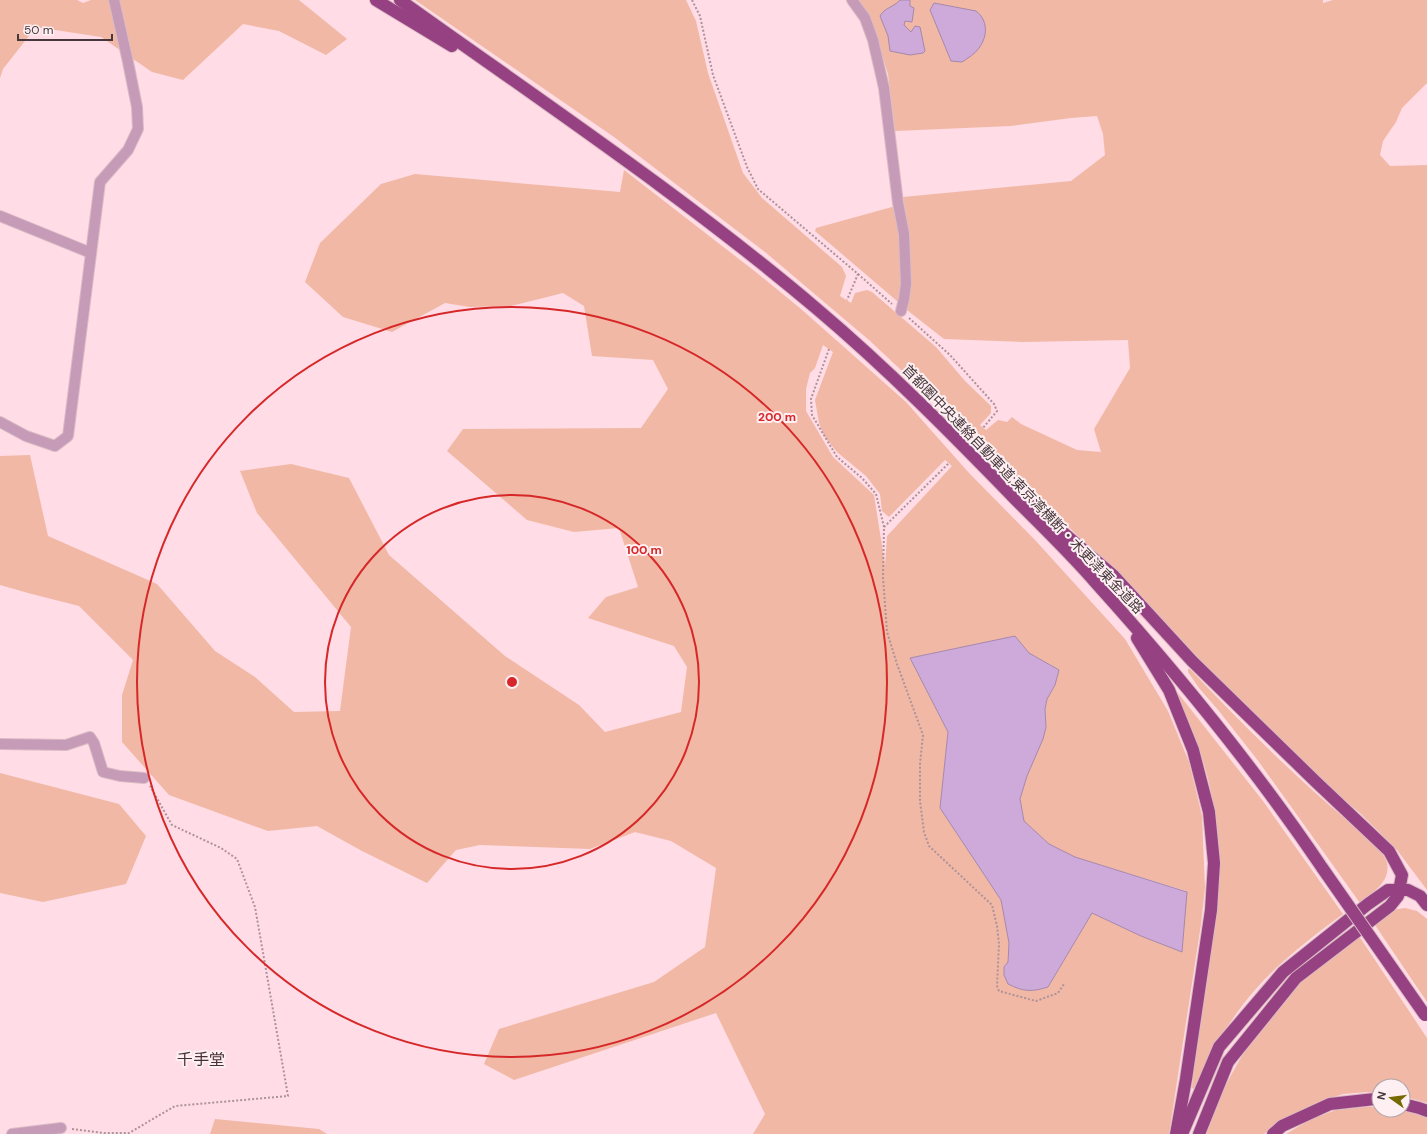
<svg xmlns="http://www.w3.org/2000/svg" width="1427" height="1134" viewBox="0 0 1427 1134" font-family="'DM Sans','Noto Sans JP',sans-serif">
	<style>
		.green { fill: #f1b8a5; fill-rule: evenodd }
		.water { fill: #ceaadb; stroke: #a588ab }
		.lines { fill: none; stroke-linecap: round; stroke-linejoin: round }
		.minor-casing { stroke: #dabbc4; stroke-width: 12 }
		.highway-casing { stroke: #dabbc4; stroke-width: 14 }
		.path { stroke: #ac929a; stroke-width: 2; stroke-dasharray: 2 2; stroke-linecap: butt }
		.minor { stroke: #c59bb8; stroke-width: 10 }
		.highway { stroke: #964182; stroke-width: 12 }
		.highway-bridge-casing { stroke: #dabbc4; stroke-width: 14; stroke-linecap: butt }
		.highway-bridge { stroke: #964182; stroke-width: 12 }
		.ring { fill: none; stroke: #d62828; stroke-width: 2 }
		.labels { text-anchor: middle; stroke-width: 4; stroke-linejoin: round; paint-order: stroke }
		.street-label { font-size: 14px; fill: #45373b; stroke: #feeff3 }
		.quarter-label { font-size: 16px; fill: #492f38; stroke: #feeff3 }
		.centre { fill: #d62828; stroke: #feeff3; stroke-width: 2 }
		.ring-label { font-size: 12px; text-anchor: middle; font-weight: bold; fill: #d62828; stroke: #feeff3; stroke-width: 4; stroke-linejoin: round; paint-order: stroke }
	</style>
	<rect width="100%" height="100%" fill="#ffdce6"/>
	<g class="green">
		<polygon points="0,0 77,0 83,3 91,0 299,0 347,39 326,55 279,31 243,24 183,80 152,72 101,37 36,27 3,69 0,78"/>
		<polygon points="415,0 686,0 696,21 708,73 743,173 762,198 842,267 846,276 840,296 851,303 855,293 867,290 872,292 936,347 965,381 991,406 991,413 980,425 986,430 998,420 1007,422 1012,417 1021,424 1077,450 1101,452 1094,429 1130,368 1128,340 1022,342 944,339 907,310 911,282 908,227 903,197 1071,181 1105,155 1103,134 1097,116 1071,118 1011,126 895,131 888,74 869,15 858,0 1323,0 1323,3 1333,0 1427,0 1427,83 1402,108 1396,122 1383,141 1380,155 1390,166 1427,165 1427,890 1397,850 1361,814 1314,774 1224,685 1174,632 1071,529 869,340 765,252 614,137"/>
		<path d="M624,170l133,103 44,36 105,93 63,71 66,67 90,99 43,72 21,51 13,54 3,72 -4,36 -32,210h-416l12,-20 -49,-101 -202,67 -30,-16 15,-35 155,-47 51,-35 11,-79 -45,-27 -36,-9 -45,17 -110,-4 -24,5 -29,33 -65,-32 -45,-25 -49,5 -99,-36 -47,-53v-47l11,-35 -54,-54 -51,-13 -28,-8v-129l30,-1 18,81 109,48 58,67 40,26 39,35 46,-1 11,-84 -94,-114 -17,-42 51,-7 58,14 40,77 116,101 74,49 26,27 76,-20 6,-45 -13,-21 -86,-28 18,-21 32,-10 -19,-59 -45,4 -47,-12 -80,-69 16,-22 178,-1 27,-39 -15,-29 -61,-4 -8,-50 -21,-13 -52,13 -41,1 -25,-4 -53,29 -49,-15 -38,-35 15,-39 61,-59 34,-10 205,18zM823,345l10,7 -18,48 4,23 5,13 13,16 29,24 14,18 2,17 7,6 56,-57 7,6 -65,70 -2,29 -11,-70 -41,-38 -27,-46v-22l4,-16 5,-5zM1015,636l14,17 30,17 -4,15 -8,14 -2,10 1,18 -19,49 -7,23 4,22 25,23 26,13 111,34 -4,61 -41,-16 -49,-23 -44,74c-16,4 -24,5 -40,-3l-4,-9v-8l4,-5 1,-19 -8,-43 -61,-92 8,-76 -38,-74z"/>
		<path d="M892,207l3,2c7,30 10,61 5,93l-3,-1 -82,-70 1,-3z"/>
		<path d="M1188,669h2c51,54 103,106 160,154 11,10 33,25 37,40 4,19 -15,30 -27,40l-101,-141 -40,-51 -20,-23 -11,-16z"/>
		<path d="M1170,683l93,118 80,113c-31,23 -63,47 -88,76 -24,27 -47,66 -61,99l-2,-1 1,-13 24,-164c6,-60 -1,-120 -23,-176 -6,-17 -16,-33 -24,-50z"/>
		<polygon points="0,773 119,804 146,836 126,884 43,902 0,893"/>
		<polygon points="1405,908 1417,911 1427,919 1427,1002 1375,925 1392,910"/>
		<path d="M1359,936l68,102v65l-24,-7v-10h-24v7l-12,-1 -24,2 -22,7 -38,19 -19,14h-60c22,-56 52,-109 95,-150 19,-18 40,-32 60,-48z"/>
		<polygon points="1365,1107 1379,1107 1379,1110 1405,1109 1427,1118 1427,1134 1286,1134 1311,1119 1336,1110"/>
		<polygon points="215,1119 319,1129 327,1134 210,1134"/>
	</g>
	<g class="water">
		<path d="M900,0h10v6l4,2 -2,14 -7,-1 -1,4 7,7 4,-6 5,1 5,24 -2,2 -13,2 -20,-4 -2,-15 -8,-20c4,-8 14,-9 20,-16z"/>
		<path d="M934,3l42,8c12,9 12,25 3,37 -4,6 -11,10 -17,14l-11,-1 -21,-51z"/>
		<path d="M1015,636l14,17 30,17 -4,15 -8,14 -2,10 1,18 -3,12 -16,37 -7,23 4,22 25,23 26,13 112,35 -5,60 -41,-16 -49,-23 -44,74c-16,5 -24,5 -40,-3l-4,-9v-8l4,-5 1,-19 -8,-43 -61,-92 8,-76 -38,-74z"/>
	</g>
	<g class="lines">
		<g class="minor-casing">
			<g id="minor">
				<polyline points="852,0 865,18 873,40 884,88 898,203 904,234 906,284 904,299 901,311"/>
				<polyline points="0,216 91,253"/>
				<polyline points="0,422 26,436 55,446 68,436 100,182 128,150 138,129 137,107 128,62 114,0"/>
				<polyline points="0,744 66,745 90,737 94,743 103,772 120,776 144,778"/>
				<polyline points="12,1134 61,1128"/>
			</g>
		</g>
		<g class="highway-casing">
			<g id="highway">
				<polyline points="376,0 452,46"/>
				<path d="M400,0c141,101 285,197 417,309 71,60 135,125 199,191 27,27 55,54 80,83 82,91 159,185 227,286"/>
				<polyline points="1032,506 1113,575 1192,661 1315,781 1389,851 1402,875 1398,896 1390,906 1296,978 1228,1062 1199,1134"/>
				<polyline points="1137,638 1169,690 1193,750 1209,812 1214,863 1211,910 1186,1079 1176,1134"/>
				<polyline points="1403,1104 1419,1108 1427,1111"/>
				<polyline points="1182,1134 1219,1047 1283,972 1368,904 1388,890 1408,890 1420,896 1427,905"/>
				<polyline points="1273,1134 1282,1126 1330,1104 1375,1099 1379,1100"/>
			</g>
		</g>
		<g class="path">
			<polyline points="692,0 700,16 713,75 747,167 758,189 858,274 847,300"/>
			<polyline points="858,274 892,304"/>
			<polyline points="909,318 950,355 994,404 997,411 983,428"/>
			<polyline points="829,349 811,399 812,415 837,457 862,478 876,494 884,527 883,577 887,632 897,664 923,735 920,764 920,801 924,832 929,846 992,905 997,926 999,944 997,986 999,991 1036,1001 1058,993 1064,984"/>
			<polyline points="884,527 949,463"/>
			<polyline points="72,1129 104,1133 129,1133 175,1106 288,1096 255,907 237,859 221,848 172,825 150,786"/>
		</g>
		<use href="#minor" class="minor"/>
		<use href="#highway" class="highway"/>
		<g class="highway-bridge-casing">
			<polyline id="highway-bridge" points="1323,869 1425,1015"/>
		</g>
		<use href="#highway-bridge" class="highway-bridge"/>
	</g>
	<g class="ring">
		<circle cx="512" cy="682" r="187"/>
		<circle cx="512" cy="682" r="375"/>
	</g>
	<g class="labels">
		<g class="street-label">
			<text transform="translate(1023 489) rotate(46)" y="5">首都圏中央連絡自動車道;東京湾横断・木更津東金道路</text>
		</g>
		<g class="quarter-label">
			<text x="201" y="1065">千手堂</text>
		</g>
	</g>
	<circle cx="512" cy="682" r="6" class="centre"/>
	<g class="ring-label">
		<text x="777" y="421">200 m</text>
		<text x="644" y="554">100 m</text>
	</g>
	<g transform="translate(1391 1098) rotate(284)"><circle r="19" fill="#feeff3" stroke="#b4a5a9"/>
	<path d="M0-3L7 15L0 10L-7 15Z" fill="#766900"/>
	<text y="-6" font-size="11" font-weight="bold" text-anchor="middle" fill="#45373b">N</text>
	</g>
	<path d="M18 34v6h94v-6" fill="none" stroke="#45373b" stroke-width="2"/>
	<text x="24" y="34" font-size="12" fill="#45373b" stroke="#feeff3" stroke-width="3" paint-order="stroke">50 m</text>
</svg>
